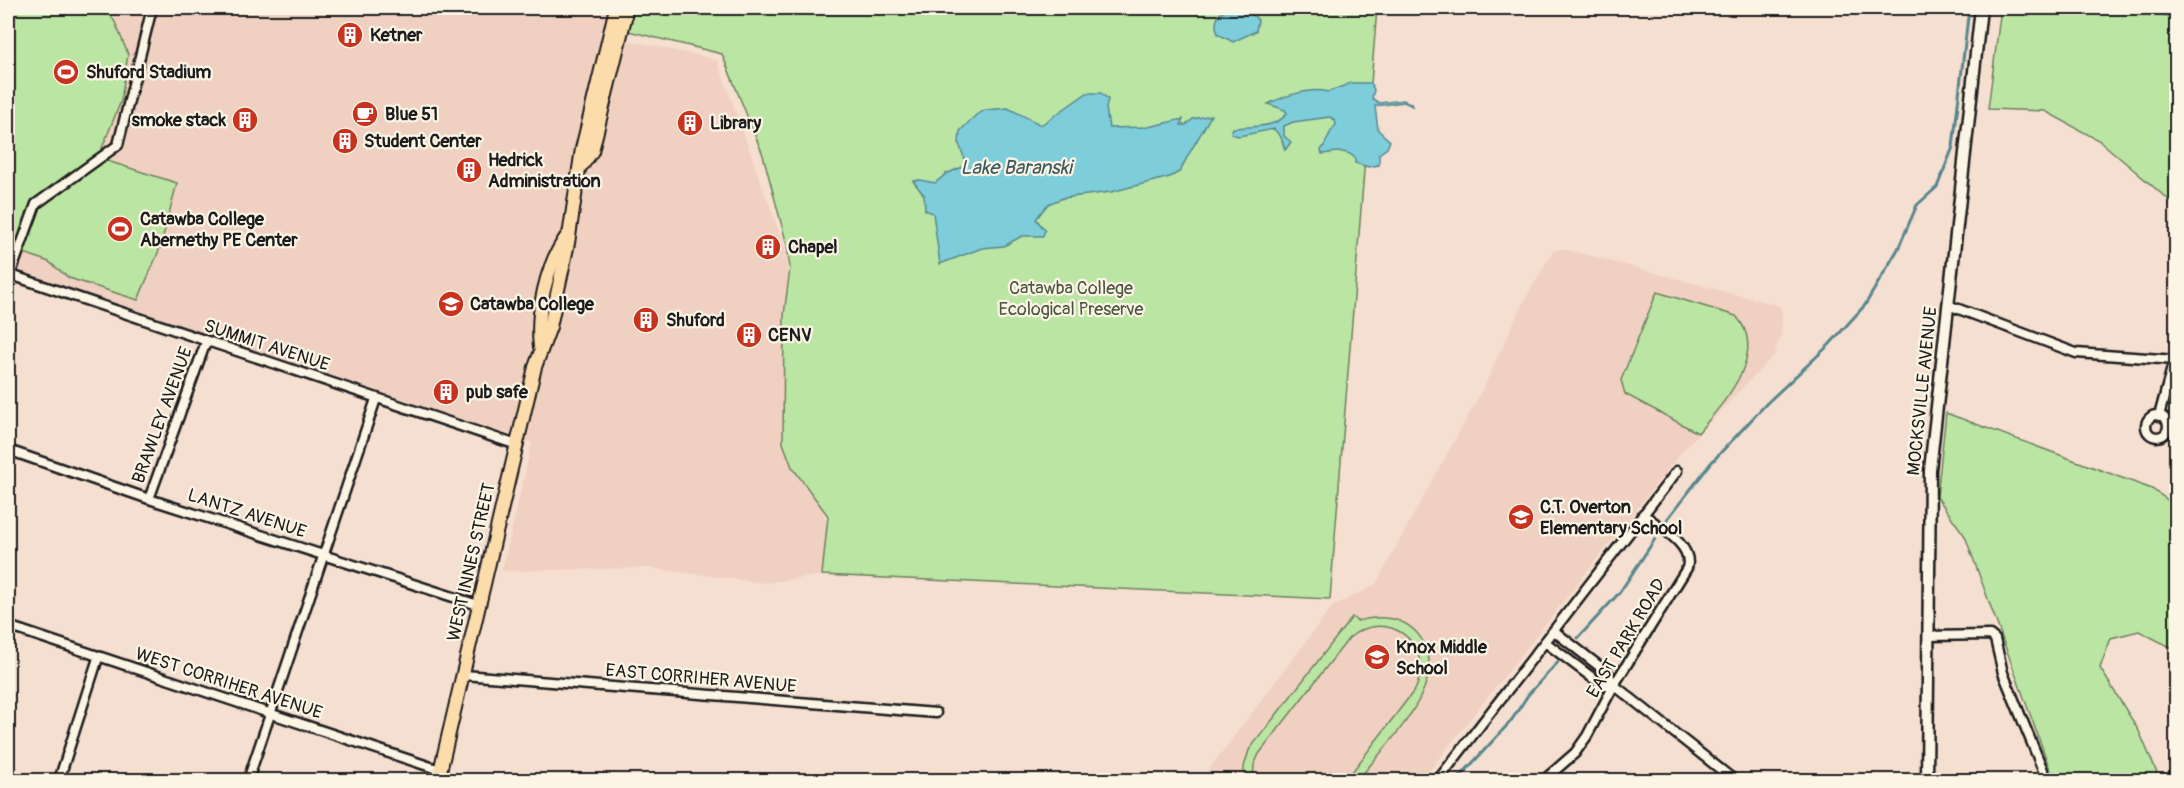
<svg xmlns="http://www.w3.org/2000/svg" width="2184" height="788" viewBox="0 0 2184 788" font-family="Pangolin,sans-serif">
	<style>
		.built { fill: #f0d0c1 }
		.green { fill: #bbe5a2; stroke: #6c805f; stroke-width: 1.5 }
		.water { fill: #7ecdda; stroke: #57868e; stroke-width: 1.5 }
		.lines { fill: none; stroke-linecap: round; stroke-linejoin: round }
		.stream { stroke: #57868e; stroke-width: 3 }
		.minor-casing { stroke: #1c1c1c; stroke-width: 13 }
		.tertiary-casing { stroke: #1c1c1c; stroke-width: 15 }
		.primary-casing { stroke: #1c1c1c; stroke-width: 16 }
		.minor { stroke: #fcf5e5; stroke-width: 8 }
		.tertiary { stroke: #fcf5e5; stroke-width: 10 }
		.primary { stroke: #fddcac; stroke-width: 12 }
		.labels { text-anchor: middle; stroke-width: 4.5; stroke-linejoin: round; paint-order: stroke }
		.poi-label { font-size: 18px; font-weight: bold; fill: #1c1c1c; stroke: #fcf5e5; text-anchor: start }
		.park-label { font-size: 18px; fill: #4c5844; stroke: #fcf5e5 }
		.street-label { font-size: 18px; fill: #1c1c1c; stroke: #fcf5e5 }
		.water-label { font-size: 20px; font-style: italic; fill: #3e5a5e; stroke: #fcf5e5 }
	</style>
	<rect width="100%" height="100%" fill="#f5dfd0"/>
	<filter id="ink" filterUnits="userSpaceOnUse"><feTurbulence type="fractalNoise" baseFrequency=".0167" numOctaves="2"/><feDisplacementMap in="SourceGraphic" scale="12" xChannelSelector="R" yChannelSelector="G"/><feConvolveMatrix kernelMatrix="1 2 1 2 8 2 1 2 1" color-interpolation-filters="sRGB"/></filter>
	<g filter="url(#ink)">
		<g class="built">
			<polygon points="8,8 612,8 600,34 717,60 788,257 783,399 792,467 821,506 828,528 822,575 764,583 650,568 502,571 532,443 8,267"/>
			<polygon points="1564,249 1780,306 1782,313 1781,334 1774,355 1684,449 1422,780 1201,780 1333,606 1375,585 1483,389 1521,307 1553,251"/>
		</g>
		<g class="green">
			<polygon points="8,8 106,8 115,22 128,54 121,101 98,158 177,183 160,248 138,300 69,278 49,262 8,247"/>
			<polygon points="628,8 1377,8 1330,599 822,575 828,516 792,467 783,443 784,315 790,268 787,245 763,155 722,54 624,30"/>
			<polygon points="2001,8 2120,8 2176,17 2176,206 2100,141 2045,111 1988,109"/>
			<path d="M1657,292l79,24c34,38 -13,87 -38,117l-73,-39 -4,-14z"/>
			<polygon points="1946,413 2152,489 2176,506 2176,650 2139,631 2111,638 2100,668 2139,731 2160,780 2054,780 1965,536 1937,497"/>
			<path d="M1352,617l5,4c19,-5 41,-6 57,9 47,45 -28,114 -56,150h-12l70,-92c19,-46 -30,-81 -67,-50l-90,116 -5,11 -1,15h-9v-13l5,-17z"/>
		</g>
		<g class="water">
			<path d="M1231,8h15l12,12 -2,11 -23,11 -15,-8c-5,-13 0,-23 13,-26z"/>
			<polygon points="2120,8 2176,8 2176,17"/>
			<path d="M1351,83h20l3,7 -2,8 7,5 24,-3 8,3 1,3 -8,-4 -29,4 3,24 12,11 -3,7 -8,6v11l-11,2 -13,-4v-5c-10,-10 -21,-5 -33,-4l-1,-4c7,-8 7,-18 15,-25l-1,-5 -5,-3 -37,5 -9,4v10l7,6 -6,8 -4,-13 -7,-8 -35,7 -8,-2 2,-6c16,-2 44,1 54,-15l-2,-3 -17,-6c16,-8 43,-17 60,-12z"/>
			<path d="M1087,93h14l7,6 -2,9 3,20 39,-1 35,-8 -2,6h5l7,-6 18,-4c-6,14 -29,47 -30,56l-11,6 -59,15 -48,6 -15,6 -12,15 9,11 -2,6h-21l-18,10 -22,2 -42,16 -7,-51 -8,-3 -1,-15 -11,-14 7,-1 15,3 11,-9 21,-9 -8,-21 1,-13 16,-16 9,-5 23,-2 33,17z"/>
		</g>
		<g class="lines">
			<g class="stream">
				<polyline points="1666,521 1711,463 1767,403 1829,345 1865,305 1898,249 1917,205 1937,187 1953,147 1969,8"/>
				<polyline points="1578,638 1620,592 1655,539"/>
				<polyline points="1457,780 1511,721 1528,695 1558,662"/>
			</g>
			<g class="minor-casing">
				<g id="minor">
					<polyline points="8,274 517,445"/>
					<polyline points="8,281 36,204 118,145 152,8"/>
					<polyline points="1948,305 2076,353 2176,360"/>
					<circle cx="2157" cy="426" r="11"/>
					<polyline points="2159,416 2174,360"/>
					<polyline points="8,450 149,499 478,605"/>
					<polyline points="149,499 206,342"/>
					<polyline points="8,626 440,770"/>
					<polyline points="1928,636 1990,635 1995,639 2003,673 2047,780"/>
					<polyline points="1545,642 1602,685 1614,685 1608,673 1554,631"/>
					<polyline points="464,675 936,713"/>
					<polyline points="1614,685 1734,780"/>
					<polyline points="59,780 98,658"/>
					<polyline points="248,780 376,399"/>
					<polyline points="1438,780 1677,471"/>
					<path d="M1544,780l31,-27 12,-17 27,-51 73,-117c7,-23 -28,-41 -44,-54"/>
				</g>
			</g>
			<g class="tertiary-casing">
				<polyline id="tertiary" points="1927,780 1930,470 1981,8"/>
			</g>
			<g class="primary-casing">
				<g id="primary">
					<polyline points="583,164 592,151 625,18 625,8"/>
					<path d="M540,347c-4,-35 6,-82 27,-111"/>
					<polyline points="438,780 535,367 550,327 568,243 582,149 616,8"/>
				</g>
			</g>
			<use href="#minor" class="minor"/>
			<use href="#tertiary" class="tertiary"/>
			<use href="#primary" class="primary"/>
		</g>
	</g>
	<defs>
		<g id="building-disc" transform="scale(1.35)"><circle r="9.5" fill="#c8321e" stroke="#fcf5e5"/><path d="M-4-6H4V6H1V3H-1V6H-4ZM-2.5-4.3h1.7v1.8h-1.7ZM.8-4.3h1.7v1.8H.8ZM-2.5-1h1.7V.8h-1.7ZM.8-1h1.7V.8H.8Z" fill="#fff"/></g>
		<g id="stadium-disc" transform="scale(1.35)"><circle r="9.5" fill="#c8321e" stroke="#fcf5e5"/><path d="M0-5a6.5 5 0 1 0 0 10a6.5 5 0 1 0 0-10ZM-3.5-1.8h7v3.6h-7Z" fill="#fff"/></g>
		<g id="cafe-disc" transform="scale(1.35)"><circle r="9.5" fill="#c8321e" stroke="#fcf5e5"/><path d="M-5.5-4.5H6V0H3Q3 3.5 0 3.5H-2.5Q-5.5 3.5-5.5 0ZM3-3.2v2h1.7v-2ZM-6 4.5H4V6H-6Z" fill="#fff"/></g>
		<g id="university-disc" transform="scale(1.35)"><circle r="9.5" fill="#c8321e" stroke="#fcf5e5"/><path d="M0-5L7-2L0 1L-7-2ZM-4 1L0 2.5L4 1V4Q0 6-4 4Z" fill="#fff"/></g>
		<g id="school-disc" transform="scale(1.35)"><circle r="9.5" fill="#c8321e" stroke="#fcf5e5"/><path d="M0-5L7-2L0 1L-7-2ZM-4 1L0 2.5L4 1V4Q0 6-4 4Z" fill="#fff"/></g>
	</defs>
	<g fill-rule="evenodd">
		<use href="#building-disc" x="350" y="35"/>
		<use href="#stadium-disc" x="66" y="72"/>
		<use href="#cafe-disc" x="365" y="114"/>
		<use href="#building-disc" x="245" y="120"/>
		<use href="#building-disc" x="690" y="123"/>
		<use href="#building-disc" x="345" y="141"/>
		<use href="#building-disc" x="469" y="170"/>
		<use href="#stadium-disc" x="120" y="229"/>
		<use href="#building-disc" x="768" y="247"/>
		<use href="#university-disc" x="451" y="304"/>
		<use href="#building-disc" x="646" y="320"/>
		<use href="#building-disc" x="749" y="335"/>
		<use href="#building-disc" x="446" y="392"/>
		<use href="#school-disc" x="1521" y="517"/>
		<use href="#school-disc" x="1377" y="657"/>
	</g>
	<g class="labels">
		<g class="poi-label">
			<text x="370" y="41">Ketner</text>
			<text x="86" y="78">Shuford Stadium</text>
			<text x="385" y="120">Blue 51</text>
			<text x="226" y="126" text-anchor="end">smoke stack</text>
			<text x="710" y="129">Library</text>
			<text x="364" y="147">Student Center</text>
			<text x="488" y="166">Hedrick<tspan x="488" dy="21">Administration</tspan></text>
			<text x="140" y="225">Catawba College<tspan x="140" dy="21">Abernethy PE Center</tspan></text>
			<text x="788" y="253">Chapel</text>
			<text x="470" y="310">Catawba College</text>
			<text x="666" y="326">Shuford</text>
			<text x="768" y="341">CENV</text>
			<text x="466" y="398">pub safe</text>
			<text x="1540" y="513">C.T. Overton<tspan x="1540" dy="21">Elementary School</tspan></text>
			<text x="1396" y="653">Knox Middle<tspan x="1396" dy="21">School</tspan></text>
		</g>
		<g class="park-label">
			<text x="1071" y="294">Catawba College<tspan x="1071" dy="21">Ecological Preserve</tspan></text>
		</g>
		<g class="street-label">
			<text transform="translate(267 345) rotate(18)" y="6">SUMMIT AVENUE</text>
			<text transform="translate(1922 391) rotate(-84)" y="6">MOCKSVILLE AVENUE</text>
			<text transform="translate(162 415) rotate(-70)" y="6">BRAWLEY AVENUE</text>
			<text transform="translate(247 513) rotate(18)" y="6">LANTZ AVENUE</text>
			<text transform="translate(471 562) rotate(-77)" y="6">WEST INNES STREET</text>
			<text transform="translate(1626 638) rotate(-59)" y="6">EAST PARK ROAD</text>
			<text transform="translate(701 678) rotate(5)" y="6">EAST CORRIHER AVENUE</text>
			<text transform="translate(229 683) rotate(18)" y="6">WEST CORRIHER AVENUE</text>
		</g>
		<g class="water-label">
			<text x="1016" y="174">Lake Baranski</text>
		</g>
	</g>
	<rect width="2184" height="788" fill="none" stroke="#fcf5e5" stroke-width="30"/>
	<rect x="15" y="15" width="2154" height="758" fill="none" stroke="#1c1c1c" stroke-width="2" filter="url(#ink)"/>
</svg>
